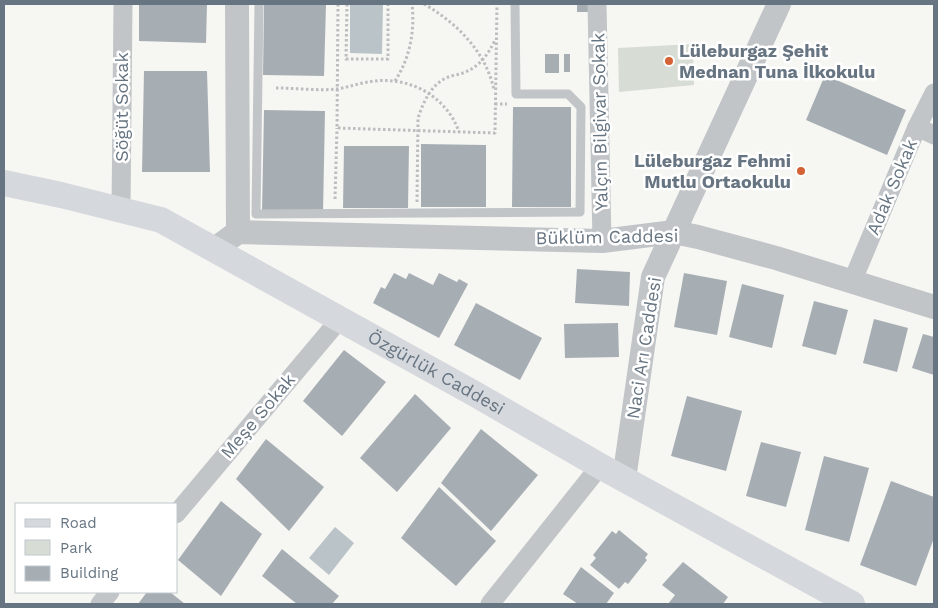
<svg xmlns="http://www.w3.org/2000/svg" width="938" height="608" viewBox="0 0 938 608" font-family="'Work Sans',sans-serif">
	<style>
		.green { fill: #d7ddd4 }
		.water { fill: #bac3c8 }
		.building { fill: #a7aeb3 }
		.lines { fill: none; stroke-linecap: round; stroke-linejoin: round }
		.path { stroke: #bbbdbf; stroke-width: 3; stroke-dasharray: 2.5 2.5; stroke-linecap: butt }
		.service { stroke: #c1c5c8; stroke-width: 9 }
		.minor { stroke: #c1c5c8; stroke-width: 19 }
		.tertiary { stroke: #c1c5c8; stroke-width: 24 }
		.secondary { stroke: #d5d8dc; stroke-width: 26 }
		.poi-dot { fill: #d56234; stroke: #fff; stroke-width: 2 }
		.labels { text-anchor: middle; stroke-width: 5; stroke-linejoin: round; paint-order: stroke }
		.poi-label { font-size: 18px; font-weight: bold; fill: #677582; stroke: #fff; text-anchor: start }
		.street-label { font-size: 18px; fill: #677582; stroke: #fff }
	</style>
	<rect width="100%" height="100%" fill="#f6f6f3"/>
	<polygon class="green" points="693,44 694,85 619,92 618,48"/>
	<g class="water">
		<polygon points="350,4 383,4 382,54 350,53"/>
		<polygon points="335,527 354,543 329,575 309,558"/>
	</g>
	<g class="building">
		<polygon points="139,4 207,4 206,43 139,41"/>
		<polygon points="264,4 326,4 324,76 263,75"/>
		<rect x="577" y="4" width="11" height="8"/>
		<rect x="545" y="54" width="14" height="19"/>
		<rect x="564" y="54" width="6" height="18"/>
		<polygon points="144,71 207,71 210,172 142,172"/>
		<polygon points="825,75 906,110 887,155 806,120"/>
		<polygon points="513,107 571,107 571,207 512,207"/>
		<polygon points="264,110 325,111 323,213 262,212"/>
		<polygon points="421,144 486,145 486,207 421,207"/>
		<polygon points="344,146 409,146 408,208 343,208"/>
		<polygon points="577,269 630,272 629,306 575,303"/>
		<polygon points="394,273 406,279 409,273 433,285 439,273 457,282 459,279 468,284 439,338 373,303 381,287 385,289"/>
		<polygon points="684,273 727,281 717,335 674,327"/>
		<polygon points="742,284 784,295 772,348 729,337"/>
		<polygon points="814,301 848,310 836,355 802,346"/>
		<polygon points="476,303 542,338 520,380 454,345"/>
		<polygon points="874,319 908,328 897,372 863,363"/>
		<polygon points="618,323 619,357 565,358 564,324"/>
		<polygon points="923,334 934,337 934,375 912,368"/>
		<polygon points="344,350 386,382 342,436 303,401"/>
		<polygon points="415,394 451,428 397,492 360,458"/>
		<polygon points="687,396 742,411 726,471 671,456"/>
		<polygon points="481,429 538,475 491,531 441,483"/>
		<polygon points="266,439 324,487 289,531 236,479"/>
		<polygon points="761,442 801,452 786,507 746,496"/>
		<polygon points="824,456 869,468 849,542 805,530"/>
		<polygon points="891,481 934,497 934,538 916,586 860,565"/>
		<polygon points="439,487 496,541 456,586 401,538"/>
		<polygon points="221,501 262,534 221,596 178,560"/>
		<polygon points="619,530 648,554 645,558 647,560 628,584 625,582 619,589 590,565 596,558 593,555 612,531 616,534"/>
		<polygon points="282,549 339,596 332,604 297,604 262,576"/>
		<polygon points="683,562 728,597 723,604 668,604 675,595 662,585"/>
		<polygon points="581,567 614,593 606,604 578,604 563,594"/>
		<polygon points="147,592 170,592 185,604 138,604"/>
	</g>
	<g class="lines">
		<g class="path">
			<polyline points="338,4 337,128 495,133 497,4"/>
			<polyline points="347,4 346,59 388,59 388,4"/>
			<path d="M424,4c33,19 62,48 70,86"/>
			<path d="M395,81c15,-23 20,-50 17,-77"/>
			<path d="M276,88c20,0 42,3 61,1 13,-2 25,-7 38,-8 36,-4 72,16 84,51"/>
			<polyline points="495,104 507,104"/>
			<polyline points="335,199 337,128"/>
			<path d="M417,202l1,-84c5,-15 12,-31 26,-39 5,-3 13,-4 19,-6 16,-6 25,-18 32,-33"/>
		</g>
		<polyline class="service" points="259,4 256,214 580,212 581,107 568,94 516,94 515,4"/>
		<g class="minor">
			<polyline points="597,4 602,241"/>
			<polyline points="917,127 934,135"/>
			<polyline points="121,210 123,4"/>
			<polyline points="852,282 917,127 934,93"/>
			<polyline points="176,514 340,319"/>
			<polyline points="100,604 110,592"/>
			<polyline points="490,604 600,466"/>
		</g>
		<g class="tertiary">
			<polyline points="237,4 238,232"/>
			<polyline points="215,249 238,232 602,241 674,232 698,237 776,258 934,307"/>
			<polyline points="624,479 653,277 779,4"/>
		</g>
		<path class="secondary" id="s1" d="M4,183l57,12 100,25 314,174 125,72 252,138"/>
	</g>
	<g class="poi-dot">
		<circle cx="669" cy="61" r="5"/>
		<circle cx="801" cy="171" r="5"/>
	</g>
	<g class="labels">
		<g class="poi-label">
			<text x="679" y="57">Lüleburgaz Şehit<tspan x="679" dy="21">Mednan Tuna İlkokulu</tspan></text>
			<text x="791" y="167" text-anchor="end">Lüleburgaz Fehmi<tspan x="791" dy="21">Mutlu Ortaokulu</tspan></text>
		</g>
		<g class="street-label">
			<text transform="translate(122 107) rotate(-90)" y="6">Söğüt Sokak</text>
			<text transform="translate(600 122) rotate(-91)" y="6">Yalçın Bilgivar Sokak</text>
			<text transform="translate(892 187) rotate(-67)" y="6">Adak Sokak</text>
			<text transform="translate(607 237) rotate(-1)" y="6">Büklüm Caddesi</text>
			<text transform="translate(644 348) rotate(-81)" y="6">Naci Arı Caddesi</text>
			<text dy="6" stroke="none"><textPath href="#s1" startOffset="476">Özgürlük Caddesi</textPath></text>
			<text transform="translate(258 416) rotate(-50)" y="6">Meşe Sokak</text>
		</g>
	</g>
	<rect width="938" height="608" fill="none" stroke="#677582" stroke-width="10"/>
	<rect x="15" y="503" width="162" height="90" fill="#ffffff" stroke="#c2c8cd"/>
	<rect x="25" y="519" width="25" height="8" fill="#d5d8dc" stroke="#c2c8cd"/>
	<text x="60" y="528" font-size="15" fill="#677582">Road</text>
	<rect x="25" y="540" width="25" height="15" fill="#d7ddd4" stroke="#c2c8cd"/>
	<text x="60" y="553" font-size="15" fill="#677582">Park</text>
	<rect x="25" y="566" width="25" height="15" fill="#a7aeb3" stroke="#c2c8cd"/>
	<text x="60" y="578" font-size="15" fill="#677582">Building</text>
</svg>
